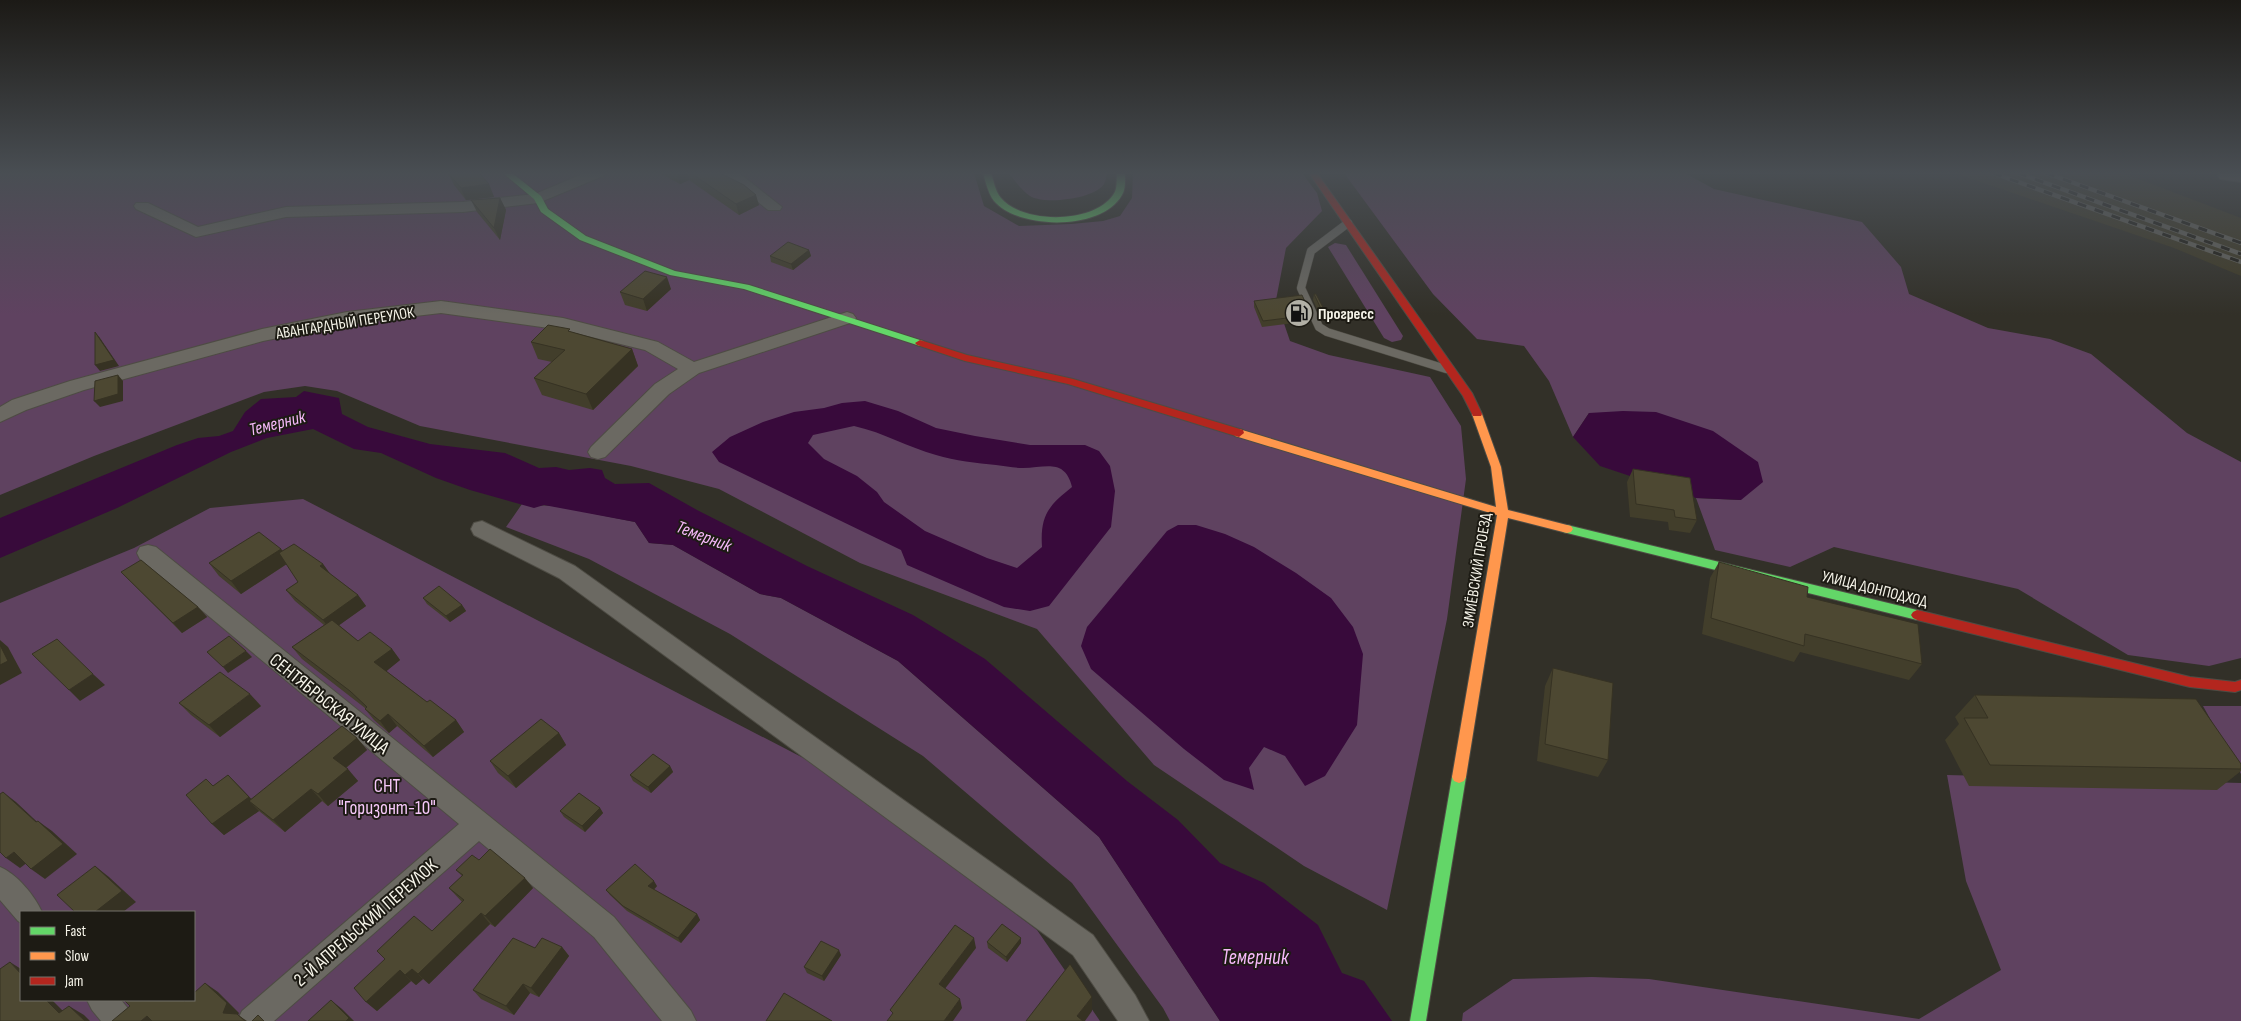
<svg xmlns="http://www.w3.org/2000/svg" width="2241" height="1021" viewBox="0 0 2241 1021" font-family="'Sofia Sans Condensed',sans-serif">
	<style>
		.built { fill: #3f3a25 }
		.green { fill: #5f4260; fill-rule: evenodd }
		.water { fill: #380a3b; fill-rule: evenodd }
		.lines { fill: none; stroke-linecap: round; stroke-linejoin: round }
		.lane-casing { stroke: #4e4c44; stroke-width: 9 }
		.street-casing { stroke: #4e4c44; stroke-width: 2 }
		.fast-casing { stroke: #4e4c44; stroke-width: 2 }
		.slow-casing { stroke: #4e4c44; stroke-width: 2 }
		.jam-casing { stroke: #4e4c44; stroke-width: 2 }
		.lane { stroke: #6b6962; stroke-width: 8 }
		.street { fill: #6b6962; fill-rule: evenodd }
		.fast { fill: #63d668; fill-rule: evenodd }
		.slow { fill: #ff974d; fill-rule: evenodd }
		.jam { fill: #b3261e; fill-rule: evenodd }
		.rail-casing { stroke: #67665f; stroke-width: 4.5 }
		.rail { stroke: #1d1b14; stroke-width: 3; stroke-dasharray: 9; stroke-linecap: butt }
		.wall { fill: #423e2b }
		.shaded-wall { fill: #363223 }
		.building { fill: #4d4832; stroke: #363223 }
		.labels { text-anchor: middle; stroke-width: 4; stroke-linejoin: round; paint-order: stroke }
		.poi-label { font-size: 16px; font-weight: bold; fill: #f7f5ea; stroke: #1d1b14; text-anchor: start }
		.street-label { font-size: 16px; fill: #f7f5ea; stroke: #1d1b14 }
		.water-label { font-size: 18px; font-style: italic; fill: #f6b9fa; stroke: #1d1b14 }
		.near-street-label { font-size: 19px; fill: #f7f5ea; stroke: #1d1b14 }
		.near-park-label { font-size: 19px; fill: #f6c8f9; stroke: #1d1b14 }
		.near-water-label { font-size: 21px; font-style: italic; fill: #f6b9fa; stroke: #1d1b14 }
	</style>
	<rect width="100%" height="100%" fill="#323028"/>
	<polygon class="built" points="1954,173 2123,173 2241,218 2241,276 2174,248"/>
	<g class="green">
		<polygon points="0,173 974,173 984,206 1019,226 1071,224 1103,221 1120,216 1132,198 1133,173 1302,173 1317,193 1322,211 1286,248 1276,300 1290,341 1329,355 1430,377 1461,426 1466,479 1447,619 1387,910 1304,866 1154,765 1037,629 860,563 719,489 631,466 420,426 337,391 305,386 264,392 94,456 0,495"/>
		<path d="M1009,173h98c-1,3 -1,8 -3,11 -9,15 -60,21 -74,12 -9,-6 -15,-15 -21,-23z"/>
		<polygon points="1344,173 1685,173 1714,189 1862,222 1901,267 1909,294 1988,328 2050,339 2091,354 2187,433 2241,462 2241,658 2209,666 2128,655 2018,589 1834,547 1790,567 1715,550 1696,498 1741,500 1589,413 1573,437 1549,381 1524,346 1477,339 1433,294"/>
		<polygon points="1335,243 1346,245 1403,336 1401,340 1392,342 1384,338 1328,247"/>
		<path d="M303,499l510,264 224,167 63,91h-1100v-418l134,-55 76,-40zM21,912h173v88h-173z"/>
		<path d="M522,504c13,4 18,0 31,2 27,4 54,11 82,16l14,21 24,2 87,49 21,4 117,63 201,176 121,184h-50l-7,-13 -91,-125 -149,-127 -193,-122 -141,-75 -83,-32z"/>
		<polygon points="2203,706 2241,706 2241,774"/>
		<polygon points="1947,775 2241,783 2241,1021 1462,1021 1463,1013 1513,979 1592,977 1649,979 1919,1019 2001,970 1966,881"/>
	</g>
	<g class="water">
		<polygon points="304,391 339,398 342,414 368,427 430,444 505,453 539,468 556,467 569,470 590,468 602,470 605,478 615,484 649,483 697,510 807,566 913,615 985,659 1127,781 1178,820 1220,863 1264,883 1318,925 1342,973 1364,981 1392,1021 1220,1021 1099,837 898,661 781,598 760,594 673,545 649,543 635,522 544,505 534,508 470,490 436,478 381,453 354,449 313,429 267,438 231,452 117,508 0,558 0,518 177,445 198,438 219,436 233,431 245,412 261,399 296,397"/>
		<path d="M865,401l33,10 38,17 39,8 55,9h55l14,6 11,15 5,25 -4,36 -62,79 -19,5 -26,-4 -97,-42 -6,-15 -182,-88 -7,-10 18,-15 33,-15 31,-10 30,-4 18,-5zM854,426c31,7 53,21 82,29 19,6 41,8 60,10 9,1 18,3 27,3 22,0 42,-10 49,19 -24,19 -32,29 -30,60l-25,21 -30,-10 -62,-27 -41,-29 -7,-10 -20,-16 -33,-17 -16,-16 5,-8z"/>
		<polygon points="1623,411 1656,412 1713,431 1758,462 1763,482 1741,500 1696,498 1600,466 1573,437 1589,413"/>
		<polygon points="1178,525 1196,525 1225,534 1254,547 1296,573 1331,598 1353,627 1363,654 1357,725 1325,776 1305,786 1285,756 1264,747 1249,768 1254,790 1224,780 1184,749 1091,669 1081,646 1087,627 1167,531"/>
	</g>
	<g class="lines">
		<g class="lane-casing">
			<polyline id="lane" points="1348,223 1311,251 1301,288 1319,327 1327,332 1446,369"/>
		</g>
		<g class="street-casing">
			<g id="street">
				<polygon points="585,173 605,173 603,176 538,203 463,212 286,217 196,237 136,209 134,206 136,203 148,203 198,227 286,207 463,202 535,194"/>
				<polygon points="722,173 739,173 782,207 780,210 768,210"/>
				<polygon points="2220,173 2241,173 2241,182 2220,179 2218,176"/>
				<polygon points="441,301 563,318 658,342 694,362 841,314 847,312 853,314 856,318 853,322 699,373 669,394 605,457 598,459 591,457 588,452 591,447 655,384 678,369 645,350 563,330 441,313 347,324 263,341 84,390 26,410 0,422 0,407 12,400 70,381 262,329 347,312"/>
				<polygon points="482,521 575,566 1093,935 1135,995 1149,1021 1118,1021 1073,955 559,578 474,535 471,529 474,523"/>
				<polygon points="148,545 156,547 614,917 691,1011 696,1021 662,1021 594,937 479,841 274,1021 237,1021 242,1011 459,824 140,559 137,553 140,547"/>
				<path d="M0,867c17,7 35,29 42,45h-21v11l-3,-2 -18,-21z"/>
				<polygon points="87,1000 121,1000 130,1011 135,1021 101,1021 92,1010"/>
			</g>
		</g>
		<g class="fast-casing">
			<g id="fast">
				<polygon points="503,173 512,173 541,196 548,209 586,236 675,271 749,285 923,341 925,343 920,346 917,345 744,289 670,275 580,240 541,212 534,199"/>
				<path d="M983,173h8c3,8 4,18 10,25 22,26 92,26 112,-3 5,-6 3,-15 4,-22h8c0,6 1,16 -3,22 -20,36 -103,35 -128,6 -6,-8 -8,-18 -11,-28z"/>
				<polygon points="1567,525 1917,610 1921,612 1923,615 1921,618 1917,620 1563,532 1561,529 1563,526"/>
				<polygon points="1459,771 1464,773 1466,777 1426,1021 1410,1021 1452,777 1454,773"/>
			</g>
		</g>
		<g class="slow-casing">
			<polygon id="slow" points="1477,410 1482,414 1501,467 1508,510 1567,525 1571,526 1573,529 1571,532 1567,533 1508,518 1466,777 1464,781 1459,783 1454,781 1452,777 1497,515 1235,436 1234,433 1239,429 1496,507 1491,467 1472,414"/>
		</g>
		<g class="jam-casing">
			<g id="jam">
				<polygon points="1309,173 1317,173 1472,393 1482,414 1481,416 1473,416 1463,396"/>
				<polygon points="920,340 967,355 1073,379 1243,430 1244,433 1239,437 1068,384 965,361 917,345 915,343"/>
				<polygon points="1917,610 2190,677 2235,682 2241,680 2241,690 2235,692 2190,687 1917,620 1913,618 1911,615 1913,612"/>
			</g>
		</g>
		<use href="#lane" class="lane"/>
		<use href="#street" class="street"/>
		<use href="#fast" class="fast"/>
		<use href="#slow" class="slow"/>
		<use href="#jam" class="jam"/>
		<g class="rail-casing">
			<g id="rail">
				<polyline points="1993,173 2241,262"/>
				<polyline points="2018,173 2241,254"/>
				<polyline points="2046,173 2241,243"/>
			</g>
		</g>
		<use href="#rail" class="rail"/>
	</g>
	<g class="wall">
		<polygon points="448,173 489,184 494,197 466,200 454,185"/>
		<polygon points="659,173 720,173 759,205 739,215 689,180 680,184"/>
		<polygon points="500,198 506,210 500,240 477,212 471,200"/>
		<polygon points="809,250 811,256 793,270 771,262 770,256"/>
		<polygon points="671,289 647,311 625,305 620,292"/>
		<polygon points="1314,294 1326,313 1325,319 1322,320 1313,300"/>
		<polygon points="1254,301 1311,315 1310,321 1262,327 1254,307"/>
		<polygon points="571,332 632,349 638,366 593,410 542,395 534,378 552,362 538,359 531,342"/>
		<polygon points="1633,469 1697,520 1690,533 1669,530 1668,522 1630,517 1627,482"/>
		<polygon points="281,549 283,551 323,564 330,574 358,595 366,606 339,625 358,641 392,649 400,660 386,671 427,702 456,720 464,732 433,757 397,726 389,733 374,720 365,709 365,708 302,659 292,647 324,625 295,601 286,590 298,582 287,564 241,594 219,576 209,563"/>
		<polygon points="1719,562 1807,597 1922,664 1909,680 1800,652 1794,662 1702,634 1710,578"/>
		<polygon points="121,572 198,607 207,617 182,633"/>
		<polygon points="423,598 462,605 466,611 450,622 427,604"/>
		<polygon points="1553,668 1608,760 1598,777 1537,761 1545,686"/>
		<polygon points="1975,695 2241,764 2241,771 2217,790 1969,786 1945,740 1959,724 1955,717"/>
		<polygon points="179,703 261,706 220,737 191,715"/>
		<polygon points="559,733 566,745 516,788 498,773 490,761"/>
		<polygon points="357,738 367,750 346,768 358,781 328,806 322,801 285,832 259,811 224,835 212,824 213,786 228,775 251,799"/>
		<polygon points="670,766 673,772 651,793 633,781 630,775"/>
		<polygon points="600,808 603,813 585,832 564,817 560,811"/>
		<polygon points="479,860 533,888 495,927 490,924 429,984 423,979 416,985 411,981 377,1011 366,1002 385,959 377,951 432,931 462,902 449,888 462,876 456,870"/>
		<polygon points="657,886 654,890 697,914 700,920 681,943 627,911 610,895 606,890"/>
		<polygon points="1021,938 1021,943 1007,962 988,948 987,942"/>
		<polygon points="562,947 569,956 539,997 530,993 514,1015 481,999 473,990 535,948"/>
		<polygon points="841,955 824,981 807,973 804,967"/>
	</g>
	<g class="shaded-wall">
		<polygon points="679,173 687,173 689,180 680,184 677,174"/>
		<polygon points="778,173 784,173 778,175"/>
		<polygon points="489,184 494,197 466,200 461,188"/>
		<polygon points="756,195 759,205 739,215 736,204"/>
		<polygon points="500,198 506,210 500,240 494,228"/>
		<polygon points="809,250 811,256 793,270 791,264"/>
		<polygon points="667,277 671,289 647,311 643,299"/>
		<polygon points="95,332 100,338 119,366 100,371 95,365"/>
		<polygon points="632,349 638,366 593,410 586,394"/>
		<polygon points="118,375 123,381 123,401 100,407 94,401"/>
		<polygon points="281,549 291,561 241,594 231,581"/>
		<polygon points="323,564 331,575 320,566"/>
		<polygon points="358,595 366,606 331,631 323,620"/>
		<polygon points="462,605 466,611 450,622 446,616"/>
		<polygon points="198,607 207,617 182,633 173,623"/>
		<polygon points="0,640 8,647 22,673 0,685"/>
		<polygon points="392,649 400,660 383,674 374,662"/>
		<polygon points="246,651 252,657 228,673 223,667"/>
		<polygon points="93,674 105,685 80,701 69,690"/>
		<polygon points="250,694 261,706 220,737 209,725"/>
		<polygon points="388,714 397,726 389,733 380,721"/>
		<polygon points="456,720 464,732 433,757 424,746"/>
		<polygon points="559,733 566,745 516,788 508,776"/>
		<polygon points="357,738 367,750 343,770 333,758"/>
		<polygon points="670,766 673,772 651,793 648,787"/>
		<polygon points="348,769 358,781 328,806 318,794"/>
		<polygon points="228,775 261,809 249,801 259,811 224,835 212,824"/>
		<polygon points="311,789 322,801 285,832 273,820"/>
		<polygon points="3,792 16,802 49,833 36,822"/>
		<polygon points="600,808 603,813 585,832 582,826"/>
		<polygon points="38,821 52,831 77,854 45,879 31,869"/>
		<polygon points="14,852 28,862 20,868 6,858"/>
		<polygon points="95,866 109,877 136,902 123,912 95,912"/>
		<polygon points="525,878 533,888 495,927 485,916"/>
		<polygon points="654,881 657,886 651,892 648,886"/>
		<polygon points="481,913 490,924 429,984 418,974"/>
		<polygon points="697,914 700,920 681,943 678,938"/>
		<polygon points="974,938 976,948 941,994 939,984"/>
		<polygon points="1021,938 1021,943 1007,962 1006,957"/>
		<polygon points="562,947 569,956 539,997 531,988"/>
		<polygon points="839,950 841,955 824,981 822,976"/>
		<polygon points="10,962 21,969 21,974"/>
		<polygon points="412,969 423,979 416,985 405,975"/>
		<polygon points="400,970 411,981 377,1011 366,1002"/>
		<polygon points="205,983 218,992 239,1013 238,1015 247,1021 245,1021 223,1013"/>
		<polygon points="523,984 530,993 514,1015 506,1006"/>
		<polygon points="1092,997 1092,1011 1085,1021 1077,1021 1077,1016"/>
		<polygon points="960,999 962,1008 953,1021 944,1021"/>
		<polygon points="46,1000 52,1000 73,1021 59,1013"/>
		<polygon points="331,1000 342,1009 354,1021 346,1021"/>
		<polygon points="69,1006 84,1015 90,1021 85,1021"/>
		<polygon points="147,1016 154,1021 141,1021"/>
	</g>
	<g class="building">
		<polygon points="448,173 479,173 489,184 461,188"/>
		<polygon points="691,173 720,173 744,185 756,195 736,204"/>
		<polygon points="500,198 494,228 471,200"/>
		<polygon points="788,242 809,250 791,264 770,256"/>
		<polygon points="645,271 667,277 643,299 620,292"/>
		<polygon points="1314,294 1316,294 1326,313 1323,313"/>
		<polygon points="1302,295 1311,315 1263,321 1254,301"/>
		<polygon points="548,325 570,329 568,331 632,349 586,394 534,378 565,350 531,342"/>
		<polygon points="95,332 114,360 95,365"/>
		<polygon points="118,375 118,394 94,401 95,381"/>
		<polygon points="1633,469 1690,478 1697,520 1675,517 1674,510 1636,504"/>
		<polygon points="259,532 281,549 231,581 209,563"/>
		<polygon points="294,544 323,564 320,566 358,595 323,620 286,590 298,582 279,553"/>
		<polygon points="141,560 198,607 173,623 121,572"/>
		<polygon points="1719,562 1808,587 1807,597 1918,624 1922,664 1805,634 1804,646 1711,618"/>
		<polygon points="439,586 462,605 446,616 423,598"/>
		<polygon points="332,620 358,641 370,632 392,649 374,662 427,702 430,700 456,720 424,746 388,714 380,721 365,709 367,707 350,691 292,647"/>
		<polygon points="229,636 246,651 223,667 207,652"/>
		<polygon points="57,639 93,674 69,690 32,654"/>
		<polygon points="0,645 8,661 0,665"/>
		<polygon points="1553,668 1613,683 1608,760 1545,744"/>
		<polygon points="220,672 250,694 209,725 179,703"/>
		<polygon points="1975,695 2196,699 2241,764 2241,769 1990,765 1964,718 1988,718"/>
		<polygon points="541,719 559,733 508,776 490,761"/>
		<polygon points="342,726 357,738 333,758 348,769 318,794 311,789 273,820 249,801"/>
		<polygon points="653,754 670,766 648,787 630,775"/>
		<polygon points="228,775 249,797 212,824 186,795 206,779 213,786"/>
		<polygon points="3,792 36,822 38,821 63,844 31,869 14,852 6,858 0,852 0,794"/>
		<polygon points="579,793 600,808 582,826 560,811"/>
		<polygon points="490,849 525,878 485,916 481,913 418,974 412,969 405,975 400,970 366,1002 354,988 385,959 377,951 414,916 432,931 464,900 449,888 463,875 456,870 472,855 479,860"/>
		<polygon points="635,864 654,881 648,886 697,914 678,938 623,906 606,890"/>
		<polygon points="95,866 122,891 95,912 75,912 57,895"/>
		<polygon points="1002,924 1021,938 1006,957 987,942"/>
		<polygon points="955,925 974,938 939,984 960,999 944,1021 887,1021 893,1013 890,1010"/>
		<polygon points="513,938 535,948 542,938 562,947 531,988 523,984 506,1006 473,990"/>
		<polygon points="821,941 839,950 822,976 804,967"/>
		<polygon points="10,962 21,974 21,1000 46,1000 59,1013 69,1006 85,1021 0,1021 0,969"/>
		<polygon points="1070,964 1092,997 1077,1016 1083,1021 1026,1021"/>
		<polygon points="205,983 227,1003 223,1013 237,1014 245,1021 152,1021 147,1016 141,1021 112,1021 130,1006 124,1000 183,1000 184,1001 186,1000 194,1000 194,993"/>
		<polygon points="784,993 832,1021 766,1021"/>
		<polygon points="331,1000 349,1018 346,1021 308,1021"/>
		<polygon points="258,1015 264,1021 252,1021"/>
	</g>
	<linearGradient id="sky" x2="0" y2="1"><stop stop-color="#1c1a16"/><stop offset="0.55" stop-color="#494e53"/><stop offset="1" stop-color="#494e53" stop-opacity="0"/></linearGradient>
	<rect width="2241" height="315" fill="url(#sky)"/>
	<defs>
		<g id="fuel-disc" transform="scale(1.4375)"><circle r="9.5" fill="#b2b0a6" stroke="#1d1b14"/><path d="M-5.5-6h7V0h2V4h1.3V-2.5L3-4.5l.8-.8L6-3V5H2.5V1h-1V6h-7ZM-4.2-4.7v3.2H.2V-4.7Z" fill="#111"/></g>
	</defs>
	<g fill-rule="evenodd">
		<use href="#fuel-disc" x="1299" y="313"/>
	</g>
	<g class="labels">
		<g class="poi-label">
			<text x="1318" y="319">Прогресс</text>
		</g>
		<g class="street-label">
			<text transform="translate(345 322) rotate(-9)" y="6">АВАНГАРДНЫЙ ПЕРЕУЛОК</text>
			<text transform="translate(1476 570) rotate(-81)" y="6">ЗМИЁВСКИЙ ПРОЕЗД</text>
			<text transform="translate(1875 588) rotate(14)" y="6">УЛИЦА ДОНПОДХОД</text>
		</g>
		<g class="water-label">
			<text transform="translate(277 423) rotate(-14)" y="6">Темерник</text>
			<text transform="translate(704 536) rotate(21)" y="6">Темерник</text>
		</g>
		<g class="near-street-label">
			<text transform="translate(330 703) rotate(39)" y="7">СЕНТЯБРЬСКАЯ УЛИЦА</text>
			<text transform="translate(365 922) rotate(-41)" y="7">2-Й АПРЕЛЬСКИЙ ПЕРЕУЛОК</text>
		</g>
		<g class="near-park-label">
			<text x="387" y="792">СНТ<tspan x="387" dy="22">"Горизонт-10"</tspan></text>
		</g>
		<g class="near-water-label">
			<text x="1255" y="964">Темерник</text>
		</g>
	</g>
	<rect x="20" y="911" width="175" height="90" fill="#1d1b14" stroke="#74726a"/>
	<rect x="30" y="927" width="25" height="8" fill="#63d668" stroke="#74726a"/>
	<text x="65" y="936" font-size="15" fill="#f7f5ea">Fast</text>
	<rect x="30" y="952" width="25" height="8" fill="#ff974d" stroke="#74726a"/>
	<text x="65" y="961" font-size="15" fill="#f7f5ea">Slow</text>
	<rect x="30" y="977" width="25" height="8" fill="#b3261e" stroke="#74726a"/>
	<text x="65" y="986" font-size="15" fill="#f7f5ea">Jam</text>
</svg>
